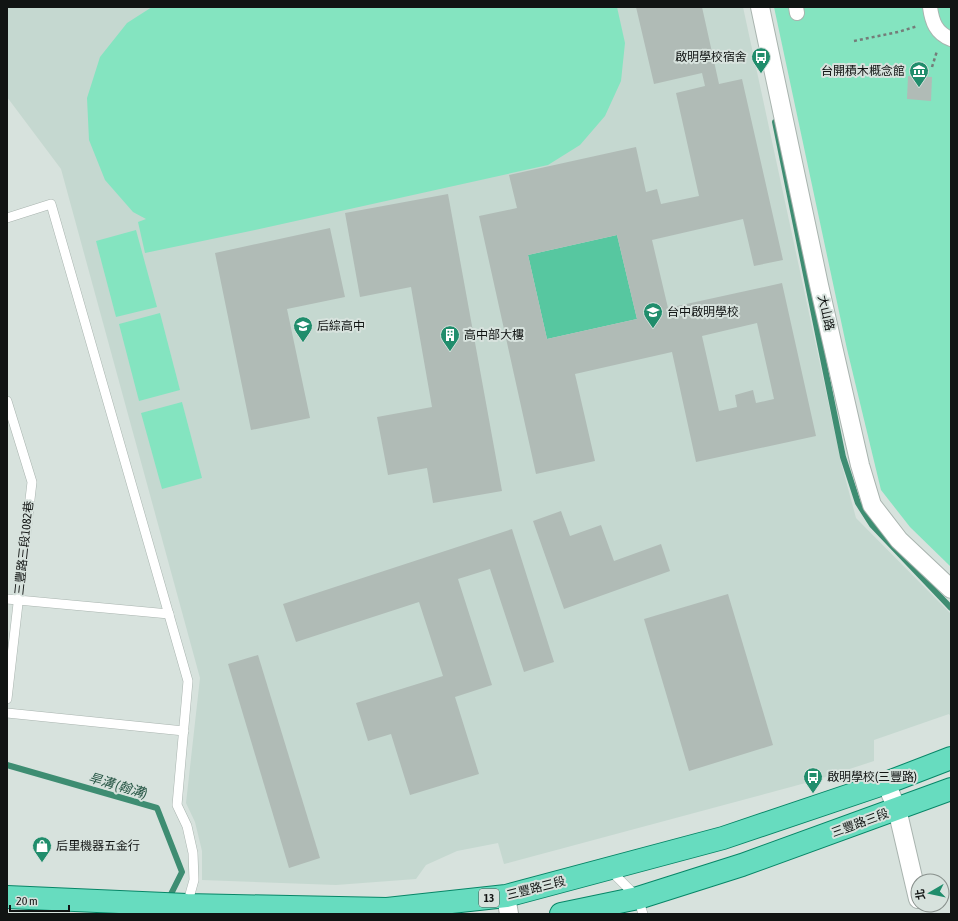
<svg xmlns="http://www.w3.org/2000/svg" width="958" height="921" viewBox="0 0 958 921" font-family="'Asap Condensed','Noto Sans TC',sans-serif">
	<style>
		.built { fill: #c5d8d0 }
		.green { fill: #84e4c0 }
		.forest { fill: #57c7a0 }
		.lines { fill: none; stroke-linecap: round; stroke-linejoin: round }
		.stream { stroke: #3e8d72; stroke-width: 6 }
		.building { fill: #b0bbb6; fill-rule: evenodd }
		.service-casing { stroke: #a9b4af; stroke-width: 10 }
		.pedestrian-casing { stroke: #a9b4af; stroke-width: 16 }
		.minor-casing { stroke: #a9b4af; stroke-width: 20 }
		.primary-casing { stroke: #078667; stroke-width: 24 }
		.path { stroke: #757c79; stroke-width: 2.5; stroke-dasharray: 3 3; stroke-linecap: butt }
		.service { stroke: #fff; stroke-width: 9 }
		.pedestrian { stroke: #fff; stroke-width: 14 }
		.minor { stroke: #fff; stroke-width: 18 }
		.primary { stroke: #67dcbf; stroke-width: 22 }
		.labels { text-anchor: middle; stroke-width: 4; stroke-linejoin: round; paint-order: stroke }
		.shield { fill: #d7e2dd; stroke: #4c5250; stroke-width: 1 }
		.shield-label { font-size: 11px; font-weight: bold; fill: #111413 }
		.poi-label { font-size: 12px; fill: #111413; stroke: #d7e2dd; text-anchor: start }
		.street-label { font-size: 12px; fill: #111413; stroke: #d7e2dd }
		.water-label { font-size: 13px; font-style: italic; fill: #295847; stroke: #d7e2dd }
	</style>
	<rect width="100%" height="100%" fill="#d7e2dd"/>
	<polygon class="built" points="7,7 743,7 842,466 856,518 951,614 951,717 949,714 874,740 874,761 813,781 504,864 498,843 457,851 426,865 416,879 336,885 202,880 202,851 195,822 186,803 200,678 61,169 7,97"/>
	<g class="green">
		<polygon points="152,7 617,7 625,43 621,81 605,116 580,145 548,165 255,230 145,253 138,222 146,219 133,212 105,180 89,140 87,98 100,57 127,23"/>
		<polygon points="774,7 951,7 951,567 910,527 881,490 847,349"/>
		<polygon points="136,230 157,307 116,317 96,241"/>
		<polygon points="160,313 180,390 139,401 119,324"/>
		<polygon points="182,402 202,478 162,489 141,413"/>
	</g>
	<polygon class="forest" points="617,235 637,319 547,339 528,255"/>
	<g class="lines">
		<g class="stream">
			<polyline points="775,122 843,457 858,503 872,525 951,608"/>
			<polyline points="7,765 157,808 182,872 168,900"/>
		</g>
	</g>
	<g class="building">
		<path d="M636,7h66l17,77 23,-5 41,181 -29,6 -11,-47 -91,21 16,68 114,-25 34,153 -120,26 -24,-110 -97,22 20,87 -59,13 -57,-258 38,-8 -8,-33 127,-28 10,45 11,-3 4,15 38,-8 -23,-103 29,-7 -3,-13 -48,11zM617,235l20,84 -90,20 -19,-84zM757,323l17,76 -18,4 -3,-13 -18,5 2,12 -18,4 -17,-75z"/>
		<polygon points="908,76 932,77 931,101 907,99"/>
		<polygon points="448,194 502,491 433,503 427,468 388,475 377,417 432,407 411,287 360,297 345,213"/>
		<polygon points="330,228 345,297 287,309 310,418 251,430 215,253"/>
		<polygon points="561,511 570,536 601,525 614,561 661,544 670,571 564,609 533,521"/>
		<polygon points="512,529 554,662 524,672 490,569 458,579 492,685 455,697 479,774 410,795 391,734 368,741 356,703 443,676 419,602 296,642 283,604"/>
		<polygon points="728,594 773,745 689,771 644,619"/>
		<polygon points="258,655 320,858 289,868 228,664"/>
	</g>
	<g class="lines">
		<g class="service-casing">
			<g id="service">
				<polyline points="7,218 51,204 188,681 177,805 187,826 193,853 194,880 187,905"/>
				<polyline points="7,401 32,482 7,699"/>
				<polyline points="7,599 169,614"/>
				<polyline points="7,713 184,731"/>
				<polyline points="610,870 638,898 643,914"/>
			</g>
		</g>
		<g class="pedestrian-casing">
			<g id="pedestrian">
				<polyline points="796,7 797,13"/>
				<path d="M930,7c2,15 6,26 21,32"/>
			</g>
		</g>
		<g class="minor-casing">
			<g id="minor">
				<polyline points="760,7 819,285 860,465 872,505 899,540 951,589"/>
				<polyline points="886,783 897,809 918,899"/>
				<polyline points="506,896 509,914"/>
			</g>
		</g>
		<g class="primary-casing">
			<g id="primary">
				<polyline points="7,897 187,905 387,909 506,896 723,838 886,783 951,758"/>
				<polyline points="561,914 638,898 742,865 951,789"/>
			</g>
		</g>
		<g class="path">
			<polyline points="854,41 898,32 918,26"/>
			<polyline points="932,67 937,51"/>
		</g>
		<use href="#service" class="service"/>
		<use href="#pedestrian" class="pedestrian"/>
		<use href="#minor" class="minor"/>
		<use href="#primary" class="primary"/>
	</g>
	<defs>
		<g id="bus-pin" transform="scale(1)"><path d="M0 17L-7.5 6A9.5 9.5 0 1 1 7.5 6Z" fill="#208d6c" stroke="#d7e2dd"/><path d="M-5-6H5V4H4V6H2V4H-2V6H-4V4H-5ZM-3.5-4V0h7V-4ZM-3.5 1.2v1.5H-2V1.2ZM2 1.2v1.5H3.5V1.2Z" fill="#fff"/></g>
		<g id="museum-pin" transform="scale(1)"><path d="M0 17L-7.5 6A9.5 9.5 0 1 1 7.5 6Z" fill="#208d6c" stroke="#d7e2dd"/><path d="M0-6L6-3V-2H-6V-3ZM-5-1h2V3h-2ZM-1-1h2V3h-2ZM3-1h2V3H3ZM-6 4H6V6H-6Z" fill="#fff"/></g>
		<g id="school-pin" transform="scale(1)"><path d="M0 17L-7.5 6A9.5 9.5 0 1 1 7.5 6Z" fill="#208d6c" stroke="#d7e2dd"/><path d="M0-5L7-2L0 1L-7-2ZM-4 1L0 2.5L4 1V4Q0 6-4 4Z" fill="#fff"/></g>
		<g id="building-pin" transform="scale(1)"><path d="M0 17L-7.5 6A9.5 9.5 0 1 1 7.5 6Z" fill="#208d6c" stroke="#d7e2dd"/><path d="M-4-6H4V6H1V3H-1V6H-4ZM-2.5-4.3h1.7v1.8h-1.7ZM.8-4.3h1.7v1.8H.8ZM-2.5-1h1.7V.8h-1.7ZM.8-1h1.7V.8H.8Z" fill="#fff"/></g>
		<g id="shop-pin" transform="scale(1)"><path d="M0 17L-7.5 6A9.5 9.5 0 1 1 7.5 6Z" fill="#208d6c" stroke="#d7e2dd"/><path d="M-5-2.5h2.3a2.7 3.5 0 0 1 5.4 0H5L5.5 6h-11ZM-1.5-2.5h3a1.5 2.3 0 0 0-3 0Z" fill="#fff"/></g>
	</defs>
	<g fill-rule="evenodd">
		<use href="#bus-pin" x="761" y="57"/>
		<use href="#museum-pin" x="919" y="71"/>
		<use href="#school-pin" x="653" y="312"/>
		<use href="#school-pin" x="303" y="326"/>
		<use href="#building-pin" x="450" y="335"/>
		<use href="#bus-pin" x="813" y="777"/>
		<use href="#shop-pin" x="42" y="846"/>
	</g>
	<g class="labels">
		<rect class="shield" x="479" y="889" width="20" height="18" rx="3"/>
		<g class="shield-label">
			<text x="489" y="902">13</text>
		</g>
		<g class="poi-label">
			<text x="747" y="61" text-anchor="end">啟明學校宿舍</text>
			<text x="905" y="75" text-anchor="end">台開積木概念館</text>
			<text x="667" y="316">台中啟明學校</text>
			<text x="317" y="330">后綜高中</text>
			<text x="464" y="339">高中部大樓</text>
			<text x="827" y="781">啟明學校(三豐路)</text>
			<text x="56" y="850">后里機器五金行</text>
		</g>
		<g class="street-label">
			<text transform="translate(826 313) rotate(77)" y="4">大山路</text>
			<text transform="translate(24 548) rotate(-84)" y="4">三豐路三段1082巷</text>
			<text transform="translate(860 823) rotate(-20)" y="4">三豐路三段</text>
			<text transform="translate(536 888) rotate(-14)" y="4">三豐路三段</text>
		</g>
		<g class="water-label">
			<text transform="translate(118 785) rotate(16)" y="5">旱溝 (翰溝)</text>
		</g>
	</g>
	<rect width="958" height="921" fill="none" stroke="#111413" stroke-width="16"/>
	<g transform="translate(930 893) rotate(261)"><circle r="19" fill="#d7e2dd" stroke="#88908c"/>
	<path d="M0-3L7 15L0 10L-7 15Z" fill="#208d6c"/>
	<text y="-6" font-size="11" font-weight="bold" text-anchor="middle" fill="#111413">北</text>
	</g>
	<path d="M10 905v6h59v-6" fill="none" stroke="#111413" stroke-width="2"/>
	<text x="16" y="905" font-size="12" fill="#111413" stroke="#d7e2dd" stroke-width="3" paint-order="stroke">20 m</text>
</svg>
